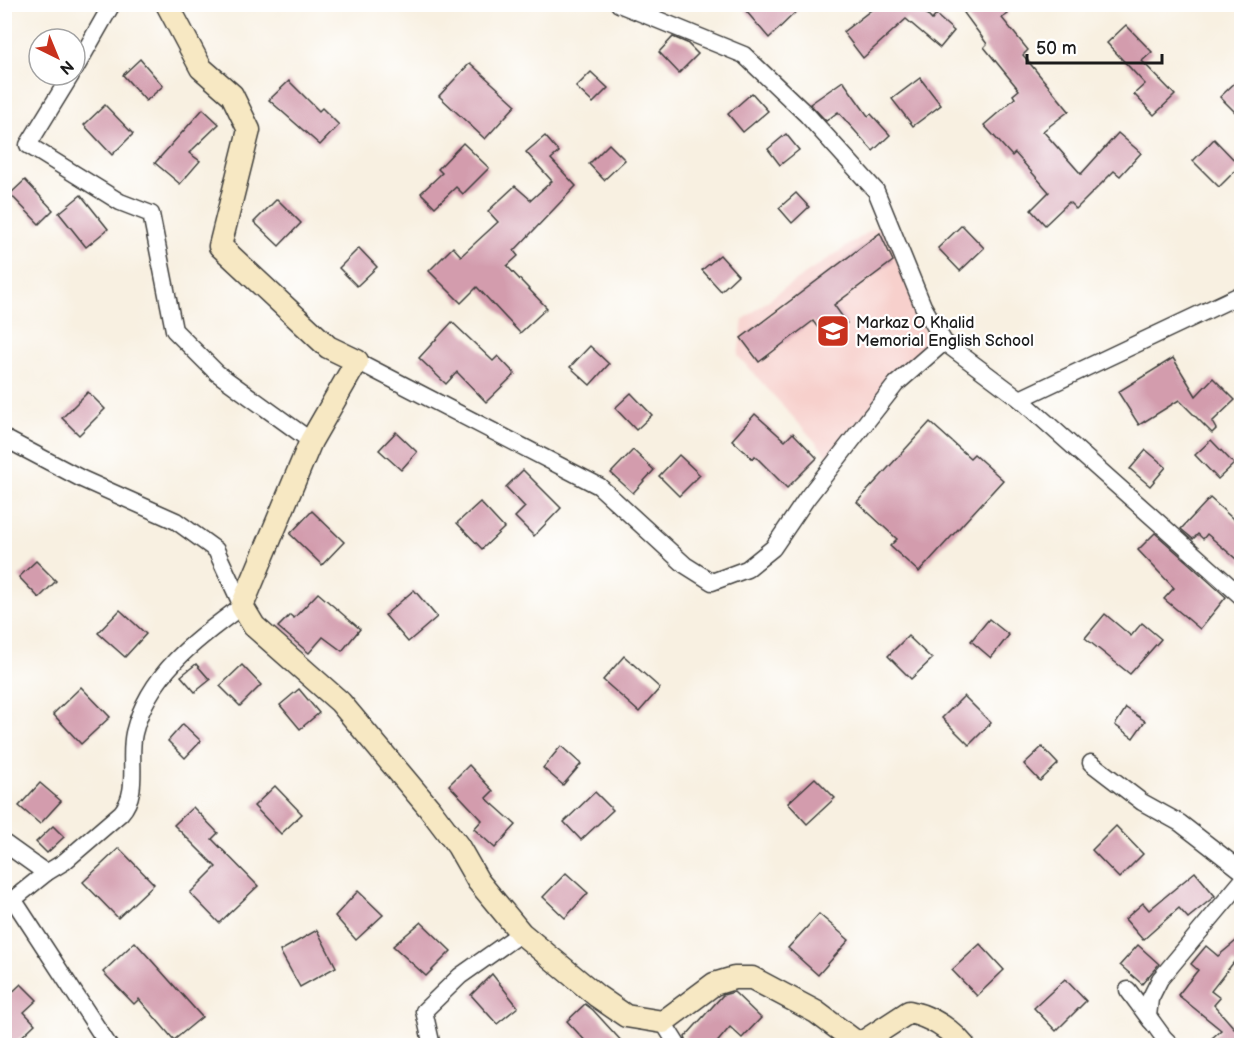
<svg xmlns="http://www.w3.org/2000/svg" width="1246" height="1050" viewBox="0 0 1246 1050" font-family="'Balsamiq Sans',sans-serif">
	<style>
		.built { fill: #f7d0cc }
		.building { fill: #d39cad }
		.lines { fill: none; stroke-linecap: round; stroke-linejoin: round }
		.minor-casing { stroke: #3d3c3a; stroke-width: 19 }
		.secondary-casing { stroke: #3d3c3a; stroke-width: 25 }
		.minor { stroke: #fff; stroke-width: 16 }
		.secondary { stroke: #f7e8c3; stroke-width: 22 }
		.labels { text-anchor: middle; stroke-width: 4.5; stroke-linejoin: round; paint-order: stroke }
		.poi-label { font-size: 16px; fill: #1c1c1c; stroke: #fff; text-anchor: start }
	</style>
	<rect width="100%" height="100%" fill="#fff"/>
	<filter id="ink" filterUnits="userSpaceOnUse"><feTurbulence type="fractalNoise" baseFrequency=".0167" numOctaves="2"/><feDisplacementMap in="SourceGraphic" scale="12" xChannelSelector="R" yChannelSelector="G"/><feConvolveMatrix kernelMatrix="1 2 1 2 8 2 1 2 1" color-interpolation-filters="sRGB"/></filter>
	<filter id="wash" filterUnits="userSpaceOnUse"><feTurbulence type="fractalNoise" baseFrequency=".008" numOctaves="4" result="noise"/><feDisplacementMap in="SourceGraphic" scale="24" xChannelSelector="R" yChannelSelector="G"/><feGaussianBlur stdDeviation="1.35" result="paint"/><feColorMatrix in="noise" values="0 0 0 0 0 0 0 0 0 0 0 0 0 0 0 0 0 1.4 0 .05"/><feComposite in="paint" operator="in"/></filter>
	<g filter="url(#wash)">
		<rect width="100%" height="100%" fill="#f8f0e1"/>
		<polygon class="built" points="886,224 928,341 829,457 738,356 743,320 783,289 873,229"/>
		<g id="blocks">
			<g class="building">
				<polygon points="740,4 804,4 769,38"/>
				<polygon points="879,4 921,4 919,6 932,20 936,15 954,31 940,48 906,19 863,58 843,32"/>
				<polygon points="976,4 1002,4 1008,14 1002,18 1028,50 1023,55 1069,111 1043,131 1081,174 1118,133 1141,153 1120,176 1114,171 1076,209 1069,202 1045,225 1031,210 1049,192 1015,153 1012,156 984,125 1015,98 1013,95 1019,90 984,47 987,44 964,13"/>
				<polygon points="1126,25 1152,52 1142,61 1175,95 1154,115 1134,94 1145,84 1107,43"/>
				<polygon points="673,37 687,43 698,54 679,73 659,52"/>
				<polygon points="140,59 163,86 146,101 123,75"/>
				<polygon points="470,63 516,105 485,139 439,96"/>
				<polygon points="591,72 608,88 593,103 576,87"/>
				<polygon points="1242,76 1242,119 1220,97"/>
				<polygon points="920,78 941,105 913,126 892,99"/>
				<polygon points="289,81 319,111 322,108 339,125 320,145 269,100"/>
				<polygon points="843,81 868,116 871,114 890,135 873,151 838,112 826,121 810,104"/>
				<polygon points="752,93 768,111 743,132 728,114"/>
				<polygon points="105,105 133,134 112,155 84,125"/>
				<polygon points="203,109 219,124 189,153 200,161 180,184 155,163"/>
				<polygon points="786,134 799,150 780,165 768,149"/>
				<polygon points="545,136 559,152 551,159 576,186 514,251 518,256 507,266 547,308 520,333 477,287 461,303 429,271 453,247 461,256 498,222 488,211 515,186 531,200 552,181 526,152"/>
				<polygon points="1214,139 1240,166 1219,187 1193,161"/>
				<polygon points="463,143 489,168 463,194 456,187 435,207 421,193 442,173 438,169"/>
				<polygon points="609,144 625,160 604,180 589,164"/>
				<polygon points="25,180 53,210 39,224 10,194"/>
				<polygon points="796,193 809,207 792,223 779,208"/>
				<polygon points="81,195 108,229 86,247 59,213"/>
				<polygon points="277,199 301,223 279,246 254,222"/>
				<polygon points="962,225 984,248 960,271 938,248"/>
				<polygon points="880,233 893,261 834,305 847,323 826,339 813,321 759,362 741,338"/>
				<polygon points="359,248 377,267 357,286 339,268"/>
				<polygon points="720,255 738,275 721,291 702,270"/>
				<polygon points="452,322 493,361 498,356 515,374 486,402 457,372 446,384 419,358"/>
				<polygon points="590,346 609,364 590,385 570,367"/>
				<polygon points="1173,358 1196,396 1213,378 1235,400 1212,422 1216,429 1212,433 1179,400 1139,425 1118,392"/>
				<polygon points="88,392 105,409 79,435 62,418"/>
				<polygon points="631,393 652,415 636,430 615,408"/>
				<polygon points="755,414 785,441 793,433 817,458 787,488 755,456 753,459 732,440"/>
				<polygon points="930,422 970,458 974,454 1003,480 919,572 890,546 897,539 857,502"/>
				<polygon points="396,432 417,452 401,470 379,450"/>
				<polygon points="1211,440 1234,464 1218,479 1195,455"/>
				<polygon points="633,450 654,470 633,493 611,473"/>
				<polygon points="1146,450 1166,467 1150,486 1130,469"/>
				<polygon points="679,455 700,475 679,496 659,476"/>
				<polygon points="523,470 561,508 534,536 515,517 525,507 506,487"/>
				<polygon points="1210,498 1242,527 1242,564 1207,534 1203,539 1198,534 1193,539 1181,529"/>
				<polygon points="480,502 504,528 482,549 457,523"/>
				<polygon points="312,511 344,542 322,565 290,534"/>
				<polygon points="1155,533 1226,597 1200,629 1164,599 1174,588 1138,550"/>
				<polygon points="36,561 56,581 39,598 19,577"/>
				<polygon points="414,590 437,617 408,642 385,615"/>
				<polygon points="318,593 360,629 342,651 323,637 309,653 278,627 290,615 294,618"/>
				<polygon points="120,610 146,634 125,657 98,633"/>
				<polygon points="1105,614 1131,636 1142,623 1161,639 1130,674 1085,638"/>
				<polygon points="989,619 1009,635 991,658 971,641"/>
				<polygon points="908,636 932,659 911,679 888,656"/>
				<polygon points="624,656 660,688 639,712 603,680"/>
				<polygon points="196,664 210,680 195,692 181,676"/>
				<polygon points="242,665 261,685 240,706 220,686"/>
				<polygon points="81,687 110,717 81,744 53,714"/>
				<polygon points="299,689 319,713 300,729 280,705"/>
				<polygon points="964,696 991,723 969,745 942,718"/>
				<polygon points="1126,708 1145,721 1133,738 1115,725"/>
				<polygon points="183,724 201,741 185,758 168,741"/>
				<polygon points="561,746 581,764 563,785 543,768"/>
				<polygon points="1042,747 1058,764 1040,781 1024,764"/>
				<polygon points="469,765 493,791 486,798 516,825 495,848 474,829 482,820 449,785"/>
				<polygon points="815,778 835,798 807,824 788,803"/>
				<polygon points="40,783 61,801 40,824 19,806"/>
				<polygon points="275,786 302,814 281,834 254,806"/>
				<polygon points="595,792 613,810 581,840 564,822"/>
				<polygon points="193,807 218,833 212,839 258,886 219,923 190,893 216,867 174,825"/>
				<polygon points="53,826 64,837 47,853 36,842"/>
				<polygon points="1116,826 1143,854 1119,878 1092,850"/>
				<polygon points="119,848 154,884 118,918 83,882"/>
				<polygon points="1195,872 1215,896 1188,918 1179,908 1143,940 1125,919 1143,903 1149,910"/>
				<polygon points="566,873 588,893 565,918 543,897"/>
				<polygon points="358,891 383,915 356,940 335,916"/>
				<polygon points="819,914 849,940 818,975 788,948"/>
				<polygon points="421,922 451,951 426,976 393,946"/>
				<polygon points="317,930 336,967 300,987 280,951"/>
				<polygon points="1242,936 1242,971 1234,962 1211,991 1220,998 1214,1005 1242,1037 1242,1046 1203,1046 1221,1030 1178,995 1198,970 1191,964 1206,946 1218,956"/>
				<polygon points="135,942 202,1017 174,1040 139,999 134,1004 103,972"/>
				<polygon points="980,944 1004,970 977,996 952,970"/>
				<polygon points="1138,945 1159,964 1142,984 1120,965"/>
				<polygon points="492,974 518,1007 497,1024 471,995"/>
				<polygon points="1065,979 1086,1001 1056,1031 1034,1008"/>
				<polygon points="21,984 37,1000 24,1012 35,1024 12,1046 4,1046 4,1000"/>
				<polygon points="734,992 761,1018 742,1038 730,1027 714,1046 688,1046 685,1037 723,995"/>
				<polygon points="585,1004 593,1010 626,1046 590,1046 567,1021"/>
			</g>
		</g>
	</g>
	<g filter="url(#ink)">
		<use href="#blocks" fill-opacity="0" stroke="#3d3c3a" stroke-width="1.5"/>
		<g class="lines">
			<g class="minor-casing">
				<g id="minor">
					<polyline points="619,4 744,55 807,115 876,191 923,306 944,342 1020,399 1242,597"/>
					<polyline points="75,69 112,4"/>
					<polyline points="71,75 28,145 120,202 151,214 174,330 217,373 311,441"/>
					<polyline points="357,361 599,486 685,565 712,582 747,569 773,548 807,498 896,384 944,342"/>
					<polyline points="1020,399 1242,294"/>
					<path d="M4,438l78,41 94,42 40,29 26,56c-46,33 -94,69 -108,127 -6,26 6,59 -13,80l-57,49 -18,11 -42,-30"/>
					<polyline points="1091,763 1142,802 1180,823 1242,871"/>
					<polyline points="13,899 109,1046"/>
					<polyline points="5,906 46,873"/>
					<polyline points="1128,990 1151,1021"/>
					<polyline points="663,1022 678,1046"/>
					<polyline points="432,1046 424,1011 460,976 521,933"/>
					<polyline points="1172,1046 1164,1038 1148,1016 1150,999 1160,979 1242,881"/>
				</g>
			</g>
			<g class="secondary-casing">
				<path id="secondary" d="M167,4l34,64 31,27 17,35 -29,116 108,101 29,14 -46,80 -69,165 12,20 86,76 89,106 29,38 20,35 43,52 76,63 29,20 37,6 51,-38 20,-6h18l64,34 40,30 10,-2 43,-28c23,5 40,16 55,34"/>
			</g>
			<use href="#minor" class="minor"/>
			<use href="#secondary" class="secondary"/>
		</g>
	</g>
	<defs>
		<g id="school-square" transform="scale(1.725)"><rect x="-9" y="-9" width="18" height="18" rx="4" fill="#c8321e" stroke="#fff"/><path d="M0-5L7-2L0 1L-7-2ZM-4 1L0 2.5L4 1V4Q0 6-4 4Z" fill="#fff"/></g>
	</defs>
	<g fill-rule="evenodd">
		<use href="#school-square" x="833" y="331"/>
	</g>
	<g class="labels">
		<g class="poi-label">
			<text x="856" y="328">Markaz O Khalid<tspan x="856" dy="18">Memorial English School</tspan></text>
		</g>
	</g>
	<rect width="1246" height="1050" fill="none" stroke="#fff" stroke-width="24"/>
	<g transform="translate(57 57) rotate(137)"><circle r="28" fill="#ffffff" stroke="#a4a4a4" stroke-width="1.5"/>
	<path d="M0-4.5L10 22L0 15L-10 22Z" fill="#c8321e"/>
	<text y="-9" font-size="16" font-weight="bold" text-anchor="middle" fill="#1c1c1c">N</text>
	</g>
	<path d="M1027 54v9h135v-9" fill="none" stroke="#1c1c1c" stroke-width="3"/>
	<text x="1036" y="54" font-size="18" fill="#1c1c1c" stroke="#ffffff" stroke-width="4.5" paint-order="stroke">50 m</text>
</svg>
